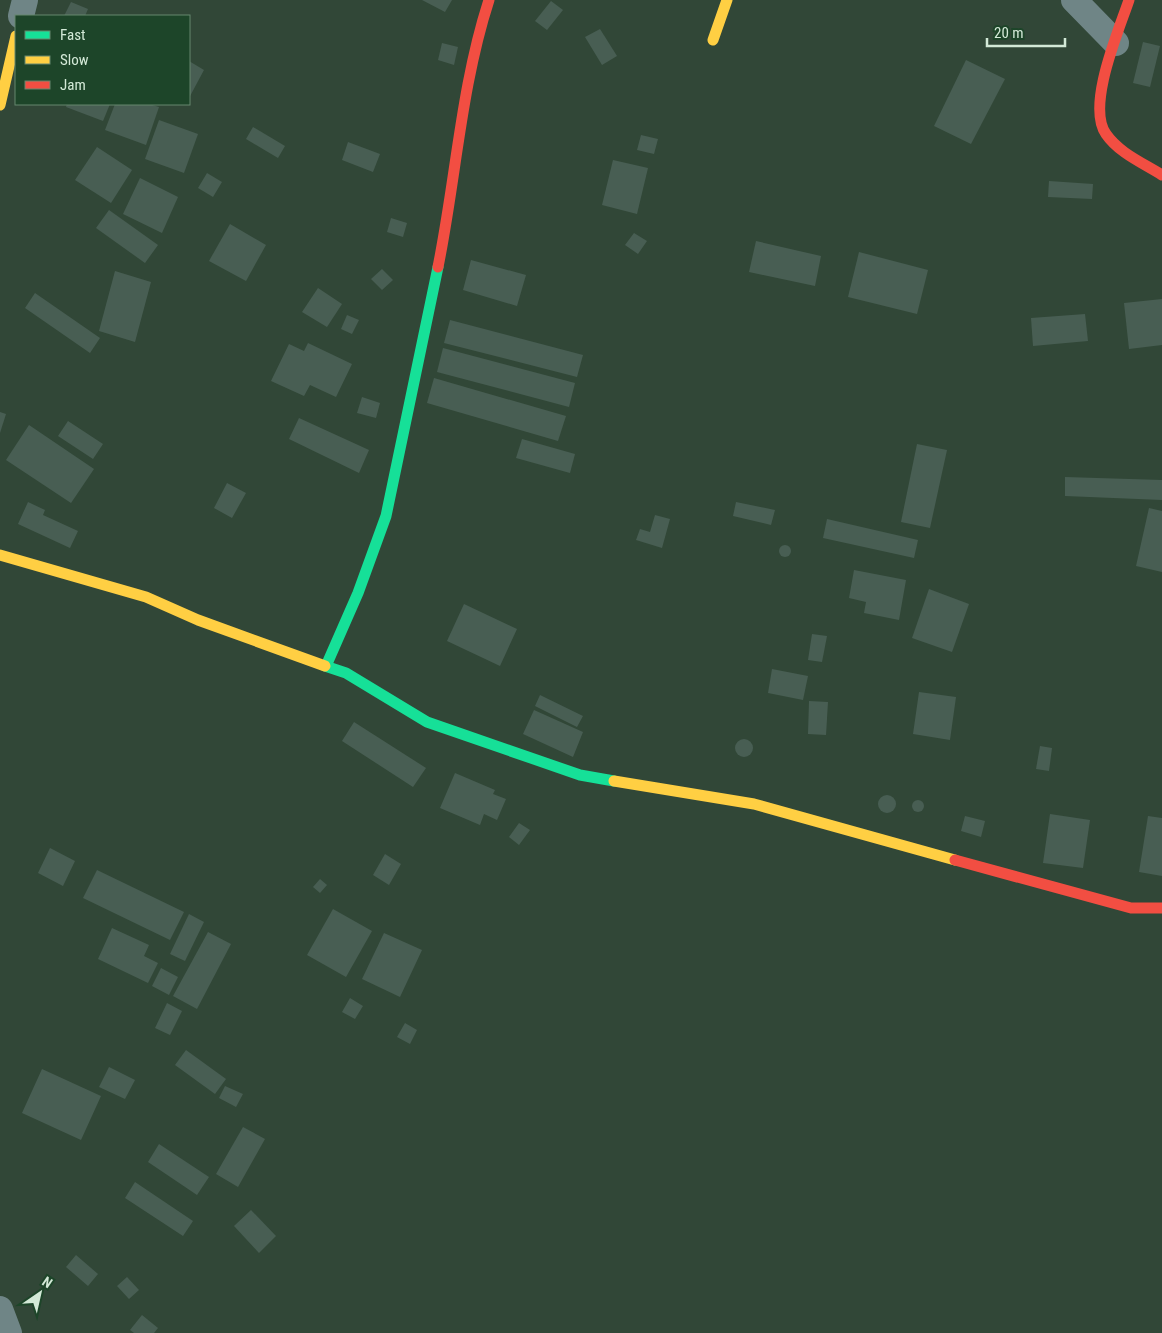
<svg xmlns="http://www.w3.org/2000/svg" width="1162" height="1333" viewBox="0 0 1162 1333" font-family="'Roboto Condensed',sans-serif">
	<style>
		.building { fill: #485e53 }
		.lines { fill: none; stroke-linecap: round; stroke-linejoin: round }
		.street { stroke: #6f8586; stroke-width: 26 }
		.fast { stroke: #16e098; stroke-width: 11 }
		.slow { stroke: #ffcf43; stroke-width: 11 }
		.jam { stroke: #f24e42; stroke-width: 11 }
	</style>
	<rect width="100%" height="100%" fill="#314737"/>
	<g class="building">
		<polygon points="422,0 452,0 445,12"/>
		<polygon points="551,1 563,10 547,30 535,21"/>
		<polygon points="71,2 88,9 85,16 64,16"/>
		<polygon points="600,29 617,56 602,65 585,37"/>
		<polygon points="1143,42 1160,46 1150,87 1133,83"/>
		<polygon points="442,43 458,47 454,65 438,60"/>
		<polygon points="966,60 1005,79 971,144 934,126"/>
		<polygon points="189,61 204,70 189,98"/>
		<polygon points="67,104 110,104 103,121 66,107"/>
		<polygon points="115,104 149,104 159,107 146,145 105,130"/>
		<polygon points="159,120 198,134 184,173 145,159"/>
		<polygon points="253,127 285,146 278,158 246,139"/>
		<polygon points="641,135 658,139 654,154 637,150"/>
		<polygon points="348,142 380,154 373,172 342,160"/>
		<polygon points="97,147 132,170 111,203 75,180"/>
		<polygon points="613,160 648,168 637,214 602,205"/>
		<polygon points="207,173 222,182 213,197 198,188"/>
		<polygon points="140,178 178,197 162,233 123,214"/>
		<polygon points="1049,181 1093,184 1092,199 1048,197"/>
		<polygon points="109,210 158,245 145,263 96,228"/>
		<polygon points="391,218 407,223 403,237 387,232"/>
		<polygon points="230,224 266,245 246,281 209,261"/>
		<polygon points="634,233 647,241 638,254 625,245"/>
		<polygon points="756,241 821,256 815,286 749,272"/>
		<polygon points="859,252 928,270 917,314 848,297"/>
		<polygon points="471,260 526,275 517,306 463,290"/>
		<polygon points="382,269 393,280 382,290 371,279"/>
		<polygon points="115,271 151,282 135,342 99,331"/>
		<polygon points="318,288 342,304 327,327 302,312"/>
		<polygon points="35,293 100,338 90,353 25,308"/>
		<polygon points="1162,299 1162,345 1129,349 1124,303"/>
		<polygon points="1085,314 1088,341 1033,346 1031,318"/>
		<polygon points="347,315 359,320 352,334 341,329"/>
		<polygon points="450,320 583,355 577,377 444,343"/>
		<polygon points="308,343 352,364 336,397 310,385 304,396 271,381 289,344 304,351"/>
		<polygon points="443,348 575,383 569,407 437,372"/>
		<polygon points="434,378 566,416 558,441 427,403"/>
		<polygon points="362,397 380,403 376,418 357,413"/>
		<polygon points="0,412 6,414 0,433"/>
		<polygon points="299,418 369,450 359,473 289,439"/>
		<polygon points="68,421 103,444 93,459 58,436"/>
		<polygon points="29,425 94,469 71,503 6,460"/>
		<polygon points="522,439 575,454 570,473 516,458"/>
		<polygon points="917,444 947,450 930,528 901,522"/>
		<polygon points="1065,477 1162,480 1162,500 1065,496"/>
		<polygon points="227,483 246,493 232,518 214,508"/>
		<polygon points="28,502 45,510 43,515 78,531 70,548 18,524"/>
		<polygon points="736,502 775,510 771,525 733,516"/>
		<polygon points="1149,508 1162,511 1162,572 1136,566"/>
		<polygon points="655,515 670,519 662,548 636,540 640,529 650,532"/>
		<polygon points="827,519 918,540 914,558 823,538"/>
		<circle cx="785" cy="551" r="6"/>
		<polygon points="854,570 906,580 899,620 864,613 866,602 849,598"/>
		<polygon points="929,589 969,604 952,652 912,638"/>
		<polygon points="464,604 517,629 500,666 447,641"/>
		<polygon points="812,634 827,636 822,662 808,660"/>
		<polygon points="772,669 808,676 803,700 768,693"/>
		<polygon points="919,692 956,697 950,740 913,734"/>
		<polygon points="540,695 583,716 577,727 535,706"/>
		<polygon points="809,701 828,702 826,735 808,734"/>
		<polygon points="534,710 583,732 573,757 523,734"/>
		<polygon points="354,722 426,768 413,787 342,741"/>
		<circle cx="744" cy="748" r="9"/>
		<polygon points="1040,746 1052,748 1049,771 1036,769"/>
		<polygon points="455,773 495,790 493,794 506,799 497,820 484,814 480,825 440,808"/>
		<circle cx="887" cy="804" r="9"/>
		<circle cx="918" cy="806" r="6"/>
		<polygon points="1050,814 1090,820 1083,868 1043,863"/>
		<polygon points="965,816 985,821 981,837 961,831"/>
		<polygon points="1148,816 1162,818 1162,876 1139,872"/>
		<polygon points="519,823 530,830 519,845 509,837"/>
		<polygon points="50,848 75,861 63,886 38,873"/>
		<polygon points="385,854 401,864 389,885 373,875"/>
		<polygon points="97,870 184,912 170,940 83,898"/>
		<polygon points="320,879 327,885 320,893 313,887"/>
		<polygon points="333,909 372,931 346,977 307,955"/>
		<polygon points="189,914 204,922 185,961 170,954"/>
		<polygon points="112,928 149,945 144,956 158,963 148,983 98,959"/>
		<polygon points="208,932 231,944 197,1009 173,996"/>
		<polygon points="384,933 422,950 400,997 362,979"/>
		<polygon points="161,968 178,977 169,995 152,986"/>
		<polygon points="350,998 363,1006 355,1019 342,1012"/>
		<polygon points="167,1003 182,1011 170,1035 155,1028"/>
		<polygon points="405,1023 417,1030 410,1044 397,1037"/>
		<polygon points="186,1050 226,1079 215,1094 175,1065"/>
		<polygon points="109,1067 135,1080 125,1099 99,1087"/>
		<polygon points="42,1069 101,1096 81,1140 22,1113"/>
		<polygon points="225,1086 243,1094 236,1107 219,1098"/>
		<polygon points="243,1127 265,1139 238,1187 216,1174"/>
		<polygon points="159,1144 209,1177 197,1195 148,1162"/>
		<polygon points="135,1182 193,1221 183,1236 125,1198"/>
		<polygon points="251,1210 276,1236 259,1253 234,1226"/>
		<polygon points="76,1255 98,1274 88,1286 66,1267"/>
		<polygon points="127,1277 139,1290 129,1299 117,1286"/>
		<polygon points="142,1315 158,1328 154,1333 134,1333 130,1330"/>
	</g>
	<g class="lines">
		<g class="street">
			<polyline points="1074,0 1116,43"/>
			<polyline points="21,16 25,0"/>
			<polyline points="0,1309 9,1333"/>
		</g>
		<g class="fast">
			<polyline points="325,666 346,673 427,722 580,775 614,781"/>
			<polyline points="326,666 358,593 386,516 438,267"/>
		</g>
		<g class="slow">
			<polyline points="713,40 727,0"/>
			<polyline points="0,105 16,36"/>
			<polyline points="0,555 146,597 198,620 325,666"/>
			<polyline points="614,781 754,804 955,860"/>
		</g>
		<g class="jam">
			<path d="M1129,0c-10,30 -43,106 -23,134 13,19 37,29 56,41"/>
			<path d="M438,267c18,-89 23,-181 51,-267"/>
			<polyline points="955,860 1131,908 1162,908"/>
		</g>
	</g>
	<rect x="15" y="15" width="175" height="90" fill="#1d4529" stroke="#66876f"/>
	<rect x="25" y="31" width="25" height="8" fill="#16e098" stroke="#66876f"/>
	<text x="60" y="40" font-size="15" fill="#d3e9d7">Fast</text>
	<rect x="25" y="56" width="25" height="8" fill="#ffcf43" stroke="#66876f"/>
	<text x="60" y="65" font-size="15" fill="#d3e9d7">Slow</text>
	<rect x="25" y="81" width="25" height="8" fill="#f24e42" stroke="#66876f"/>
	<text x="60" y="90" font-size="15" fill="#d3e9d7">Jam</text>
	<g transform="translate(40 1293) rotate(34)" stroke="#1d4529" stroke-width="4" paint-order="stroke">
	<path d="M0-4L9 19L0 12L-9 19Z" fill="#d3e9d7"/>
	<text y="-8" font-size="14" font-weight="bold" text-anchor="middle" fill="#d3e9d7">N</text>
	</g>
	<path d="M987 38v8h78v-8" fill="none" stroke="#d3e9d7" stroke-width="2.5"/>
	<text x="994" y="38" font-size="15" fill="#d3e9d7" stroke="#1d4529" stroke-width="4" paint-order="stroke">20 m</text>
</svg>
